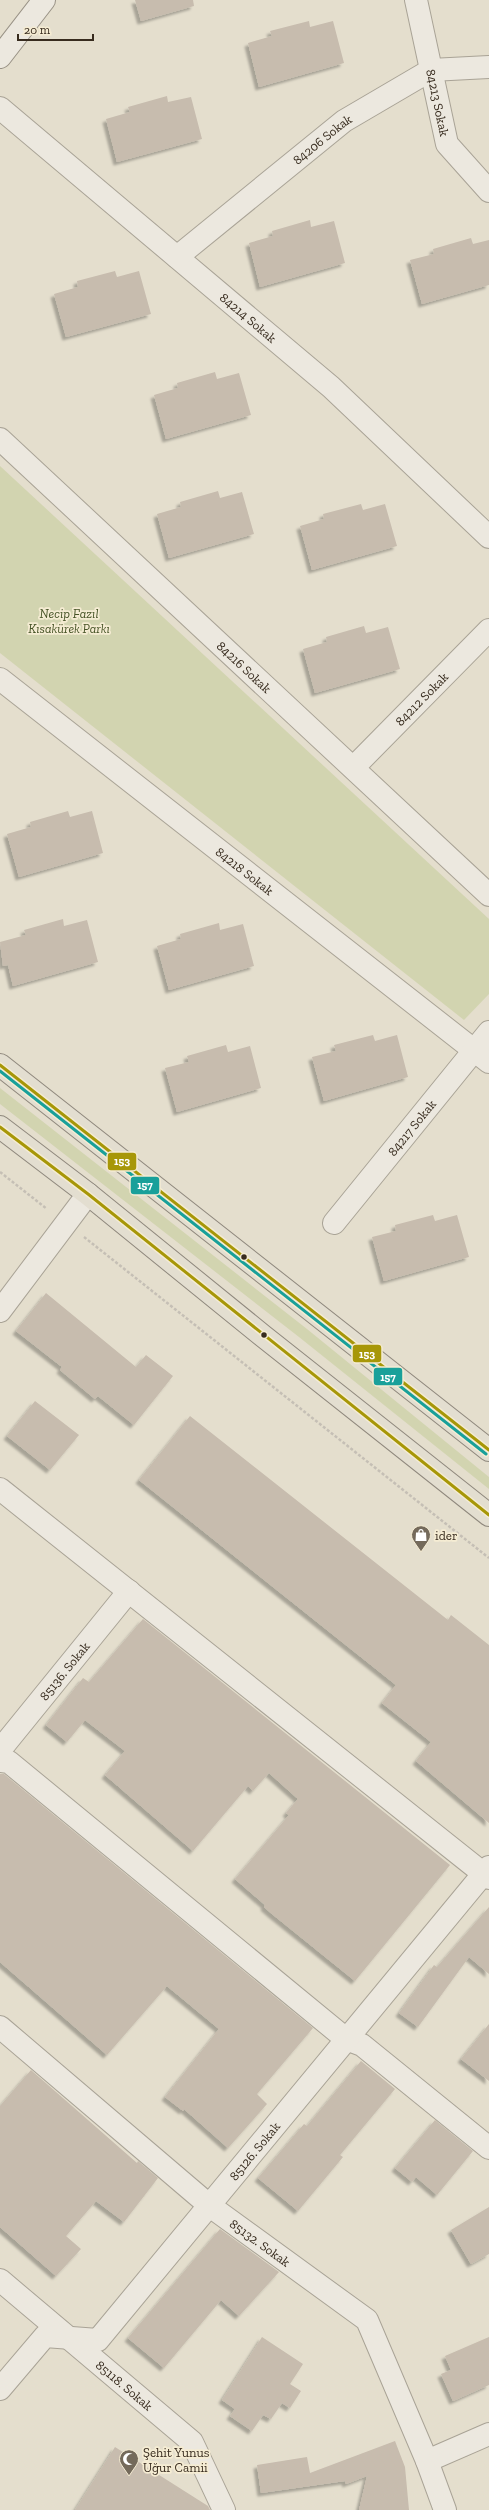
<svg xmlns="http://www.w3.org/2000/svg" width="489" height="2510" viewBox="0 0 489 2510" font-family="'Zilla Slab',serif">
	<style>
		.green { fill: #d2d4b0 }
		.building { fill: #c7bcae; filter: url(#shadow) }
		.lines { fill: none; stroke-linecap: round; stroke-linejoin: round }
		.street-casing { stroke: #a9a396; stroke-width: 24 }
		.secondary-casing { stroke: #999286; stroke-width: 24 }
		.primary-casing { stroke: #8f887d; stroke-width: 24 }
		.path { stroke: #c5bfb5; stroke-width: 2.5; stroke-dasharray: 3 2; stroke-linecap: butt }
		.street { stroke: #ece8df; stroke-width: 22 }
		.secondary { stroke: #ece8df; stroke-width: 22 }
		.primary { stroke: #e3ded0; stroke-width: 22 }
		.bus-1-casing { stroke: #f5ecd3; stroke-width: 6 }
		.bus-2-casing { stroke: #f5ecd3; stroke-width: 6 }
		.bus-1 { stroke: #a79708; stroke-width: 3 }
		.bus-2 { stroke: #19a09a; stroke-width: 3 }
		.bus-dot { fill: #372b1e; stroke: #f5ecd3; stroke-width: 1.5 }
		.labels { text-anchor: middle; stroke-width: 3.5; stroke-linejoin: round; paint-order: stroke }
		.street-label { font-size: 13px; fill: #372b1e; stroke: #f5ecd3 }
		.park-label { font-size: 13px; font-style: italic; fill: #465326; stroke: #f5ecd3 }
		.poi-label { font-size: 13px; fill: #372b1e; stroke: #f5ecd3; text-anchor: start }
		.line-badge { stroke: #f5ecd3; stroke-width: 1.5 }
		.badge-label { font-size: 11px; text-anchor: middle; font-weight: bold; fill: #fff }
	</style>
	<defs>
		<filter id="shadow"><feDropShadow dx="-3.5" dy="3.5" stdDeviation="1" flood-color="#0004"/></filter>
	</defs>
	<rect width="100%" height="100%" fill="#e4decd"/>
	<g class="green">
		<polygon points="0,466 489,919 489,994 464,1020 0,653"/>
		<polygon points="0,1088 307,1329 489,1477 489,1489 299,1337 0,1104"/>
	</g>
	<g class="building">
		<polygon points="135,0 193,0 194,6 141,21"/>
		<polygon points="309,21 310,27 333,21 344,63 259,87 248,43 272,36 270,31"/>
		<polygon points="167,96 168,102 191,97 202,139 117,162 106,119 130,112 128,107"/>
		<polygon points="310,220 311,227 334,221 345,263 260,287 249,243 273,236 272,231"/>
		<polygon points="471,238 473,244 489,240 489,285 422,304 410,260 434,254 433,249"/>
		<polygon points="115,271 117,277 139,271 151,314 66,337 54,294 78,287 77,281"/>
		<polygon points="215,372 217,379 239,373 251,415 166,439 154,395 178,388 177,383"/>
		<polygon points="218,491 220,498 242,492 254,534 169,558 157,514 181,507 180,502"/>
		<polygon points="361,504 363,510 385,504 397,546 312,570 300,526 324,519 323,514"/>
		<polygon points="364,626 366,633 388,627 400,669 315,693 303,649 327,642 326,637"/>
		<polygon points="68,811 70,817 92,811 103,853 19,877 7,834 31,827 30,822"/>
		<polygon points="63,919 64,926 87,920 98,962 13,986 8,965 3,966 0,942 26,935 24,930"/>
		<polygon points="219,923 220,930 243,924 254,966 169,990 157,946 181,939 180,934"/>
		<polygon points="373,1035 375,1041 397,1035 408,1077 324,1101 312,1057 336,1051 334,1045"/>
		<polygon points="226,1045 228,1052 250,1046 261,1088 177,1112 165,1068 189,1062 187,1056"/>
		<polygon points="433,1215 435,1221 457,1215 469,1257 384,1281 372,1237 396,1231 395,1225"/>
		<polygon points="46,1293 136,1367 146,1355 173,1376 134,1425 98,1396 95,1399 60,1370 62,1367 16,1331"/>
		<polygon points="35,1401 79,1435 50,1470 7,1436"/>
		<polygon points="190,1416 448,1620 451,1615 489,1645 489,1823 416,1761 431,1742 382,1703 396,1685 139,1480"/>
		<polygon points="143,1619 450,1865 355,1981 272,1914 264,1907 265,1905 235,1879 289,1815 286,1813 298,1799 269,1773 253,1791 248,1786 193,1851 105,1775 125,1751 85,1720 67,1742 46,1725 83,1678 89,1682"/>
		<polygon points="0,1774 4,1774 313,2028 257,2094 267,2104 228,2148 184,2109 183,2111 165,2097 219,2029 167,1986 107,2055 0,1962"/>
		<polygon points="489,1907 489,1974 469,1957 418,2027 399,2013 434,1965 437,1967"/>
		<polygon points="489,2024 489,2081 461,2059"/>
		<polygon points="361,2061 395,2089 340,2155 343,2157 298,2211 258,2178 304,2124 307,2126"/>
		<polygon points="31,2070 137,2163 138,2161 158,2178 124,2222 96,2201 66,2236 81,2249 56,2276 0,2227 0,2106"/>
		<polygon points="435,2120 473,2151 437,2195 416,2177 412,2182 395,2168"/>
		<polygon points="489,2207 489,2254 471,2264 451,2230"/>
		<polygon points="220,2229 279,2272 239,2316 221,2300 164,2368 128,2338"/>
		<polygon points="262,2337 303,2364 290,2384 301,2391 290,2408 282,2403 271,2419 263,2415 252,2431 230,2416 235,2409 222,2400"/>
		<polygon points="489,2337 489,2385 453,2401 441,2374 451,2370 445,2356"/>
		<polygon points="395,2441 405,2467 409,2510 359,2510 367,2476 346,2484 345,2481 261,2493 257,2465 307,2457 310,2473"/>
		<polygon points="115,2447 208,2506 210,2510 75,2510"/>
	</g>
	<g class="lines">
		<g class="street-casing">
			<g id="street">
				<path id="s1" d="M416,0l31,144 42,47"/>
				<path id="s2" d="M0,108l331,279 158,150"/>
				<path id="s3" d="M177,257l167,-136 87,-51 58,-3"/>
				<path id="s4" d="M0,439l489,456"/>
				<path id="s5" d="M0,679l489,383"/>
				<path id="s6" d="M354,767l135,-137"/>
				<path id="s7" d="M334,1223l155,-191"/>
				<polyline points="0,1311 88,1194"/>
				<polyline points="0,1489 489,1878"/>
				<path id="s8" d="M0,1750l129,-159"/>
				<polyline points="0,1761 9,1762 346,2039 362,2045 489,2148"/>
				<path id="s9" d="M0,2027l210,179 157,114 60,141 18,49"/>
				<path id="s10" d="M0,2280l192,162 32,68"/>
				<path id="s11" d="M0,2389l45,-53 53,4 391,-473"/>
				<polyline points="427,2461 489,2434"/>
			</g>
		</g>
		<g class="secondary-casing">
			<polyline id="secondary" points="0,57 44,0"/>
		</g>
		<g class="primary-casing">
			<g id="primary">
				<polyline points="0,1065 489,1450"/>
				<polyline points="0,1127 88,1194 263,1336 489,1515"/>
			</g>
		</g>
		<g class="path">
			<polyline points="0,1172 47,1209"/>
			<polyline points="84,1237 489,1558"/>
		</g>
		<use href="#street" class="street"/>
		<use href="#secondary" class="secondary"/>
		<use href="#primary" class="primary"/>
		<g class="bus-1-casing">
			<g id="bus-1">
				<polyline points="0,1065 489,1450"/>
				<polyline points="0,1127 88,1194 489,1515"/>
			</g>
		</g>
		<g class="bus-2-casing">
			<polyline id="bus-2" points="0,1071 486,1454"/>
		</g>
		<use href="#bus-1" class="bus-1"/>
		<use href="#bus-2" class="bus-2"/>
	</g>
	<defs>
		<g id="shop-pin" transform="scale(1)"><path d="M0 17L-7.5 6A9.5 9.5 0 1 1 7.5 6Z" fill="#746a5b" stroke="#f5ecd3"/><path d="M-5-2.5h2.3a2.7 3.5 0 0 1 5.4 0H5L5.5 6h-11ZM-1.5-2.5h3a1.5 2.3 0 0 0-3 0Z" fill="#fff"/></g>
		<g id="mosque-pin" transform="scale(1)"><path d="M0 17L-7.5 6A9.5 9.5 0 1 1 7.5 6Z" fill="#746a5b" stroke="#f5ecd3"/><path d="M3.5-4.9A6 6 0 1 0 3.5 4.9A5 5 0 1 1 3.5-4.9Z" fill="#fff"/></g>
	</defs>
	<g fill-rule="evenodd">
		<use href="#shop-pin" x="421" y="1535"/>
		<use href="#mosque-pin" x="129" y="2459"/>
	</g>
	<g class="bus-dot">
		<circle cx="244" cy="1257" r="3.5"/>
		<circle cx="264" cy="1335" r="3.5"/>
	</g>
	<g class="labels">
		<g class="street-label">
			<text dy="5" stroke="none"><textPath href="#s1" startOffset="105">84213 Sokak</textPath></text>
			<text dy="5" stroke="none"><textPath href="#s3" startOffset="187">84206 Sokak</textPath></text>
			<text dy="5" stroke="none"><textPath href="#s2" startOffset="325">84214 Sokak</textPath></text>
			<text dy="5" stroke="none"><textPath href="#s4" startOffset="334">84216 Sokak</textPath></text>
			<text dy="5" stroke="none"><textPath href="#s6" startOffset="96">84212 Sokak</textPath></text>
			<text dy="5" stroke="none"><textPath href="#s5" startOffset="311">84218 Sokak</textPath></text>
			<text dy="5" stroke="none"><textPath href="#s7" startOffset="123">84217 Sokak</textPath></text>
			<text dy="5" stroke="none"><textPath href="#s8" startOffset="102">85136. Sokak</textPath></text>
			<text dy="5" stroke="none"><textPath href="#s11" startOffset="368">85126. Sokak</textPath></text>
			<text dy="5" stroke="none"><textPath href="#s9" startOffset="338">85132. Sokak</textPath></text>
			<text dy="5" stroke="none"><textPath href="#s10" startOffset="163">85118. Sokak</textPath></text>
		</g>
		<g class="park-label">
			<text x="69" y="618">Necip Fazıl<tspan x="69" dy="15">Kısakürek Parkı</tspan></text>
		</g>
		<g class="poi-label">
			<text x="435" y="1540">ider</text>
			<text x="143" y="2457">Şehit Yunus<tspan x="143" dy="15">Uğur Camii</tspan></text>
		</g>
	</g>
	<g class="line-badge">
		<rect x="107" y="1152" width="30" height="19" rx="4" fill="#a79708"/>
		<rect x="130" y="1176" width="30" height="19" rx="4" fill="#19a09a"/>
		<rect x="352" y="1344" width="30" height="19" rx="4" fill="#a79708"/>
		<rect x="373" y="1367" width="30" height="19" rx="4" fill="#19a09a"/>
	</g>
	<g class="badge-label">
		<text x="122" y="1165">153</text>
		<text x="145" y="1189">157</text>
		<text x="367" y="1358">153</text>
		<text x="388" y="1381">157</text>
	</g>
	<path d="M18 34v6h75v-6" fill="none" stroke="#372b1e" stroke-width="2"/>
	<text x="24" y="34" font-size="12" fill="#372b1e" stroke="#f5ecd3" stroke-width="3" paint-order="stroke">20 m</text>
</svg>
